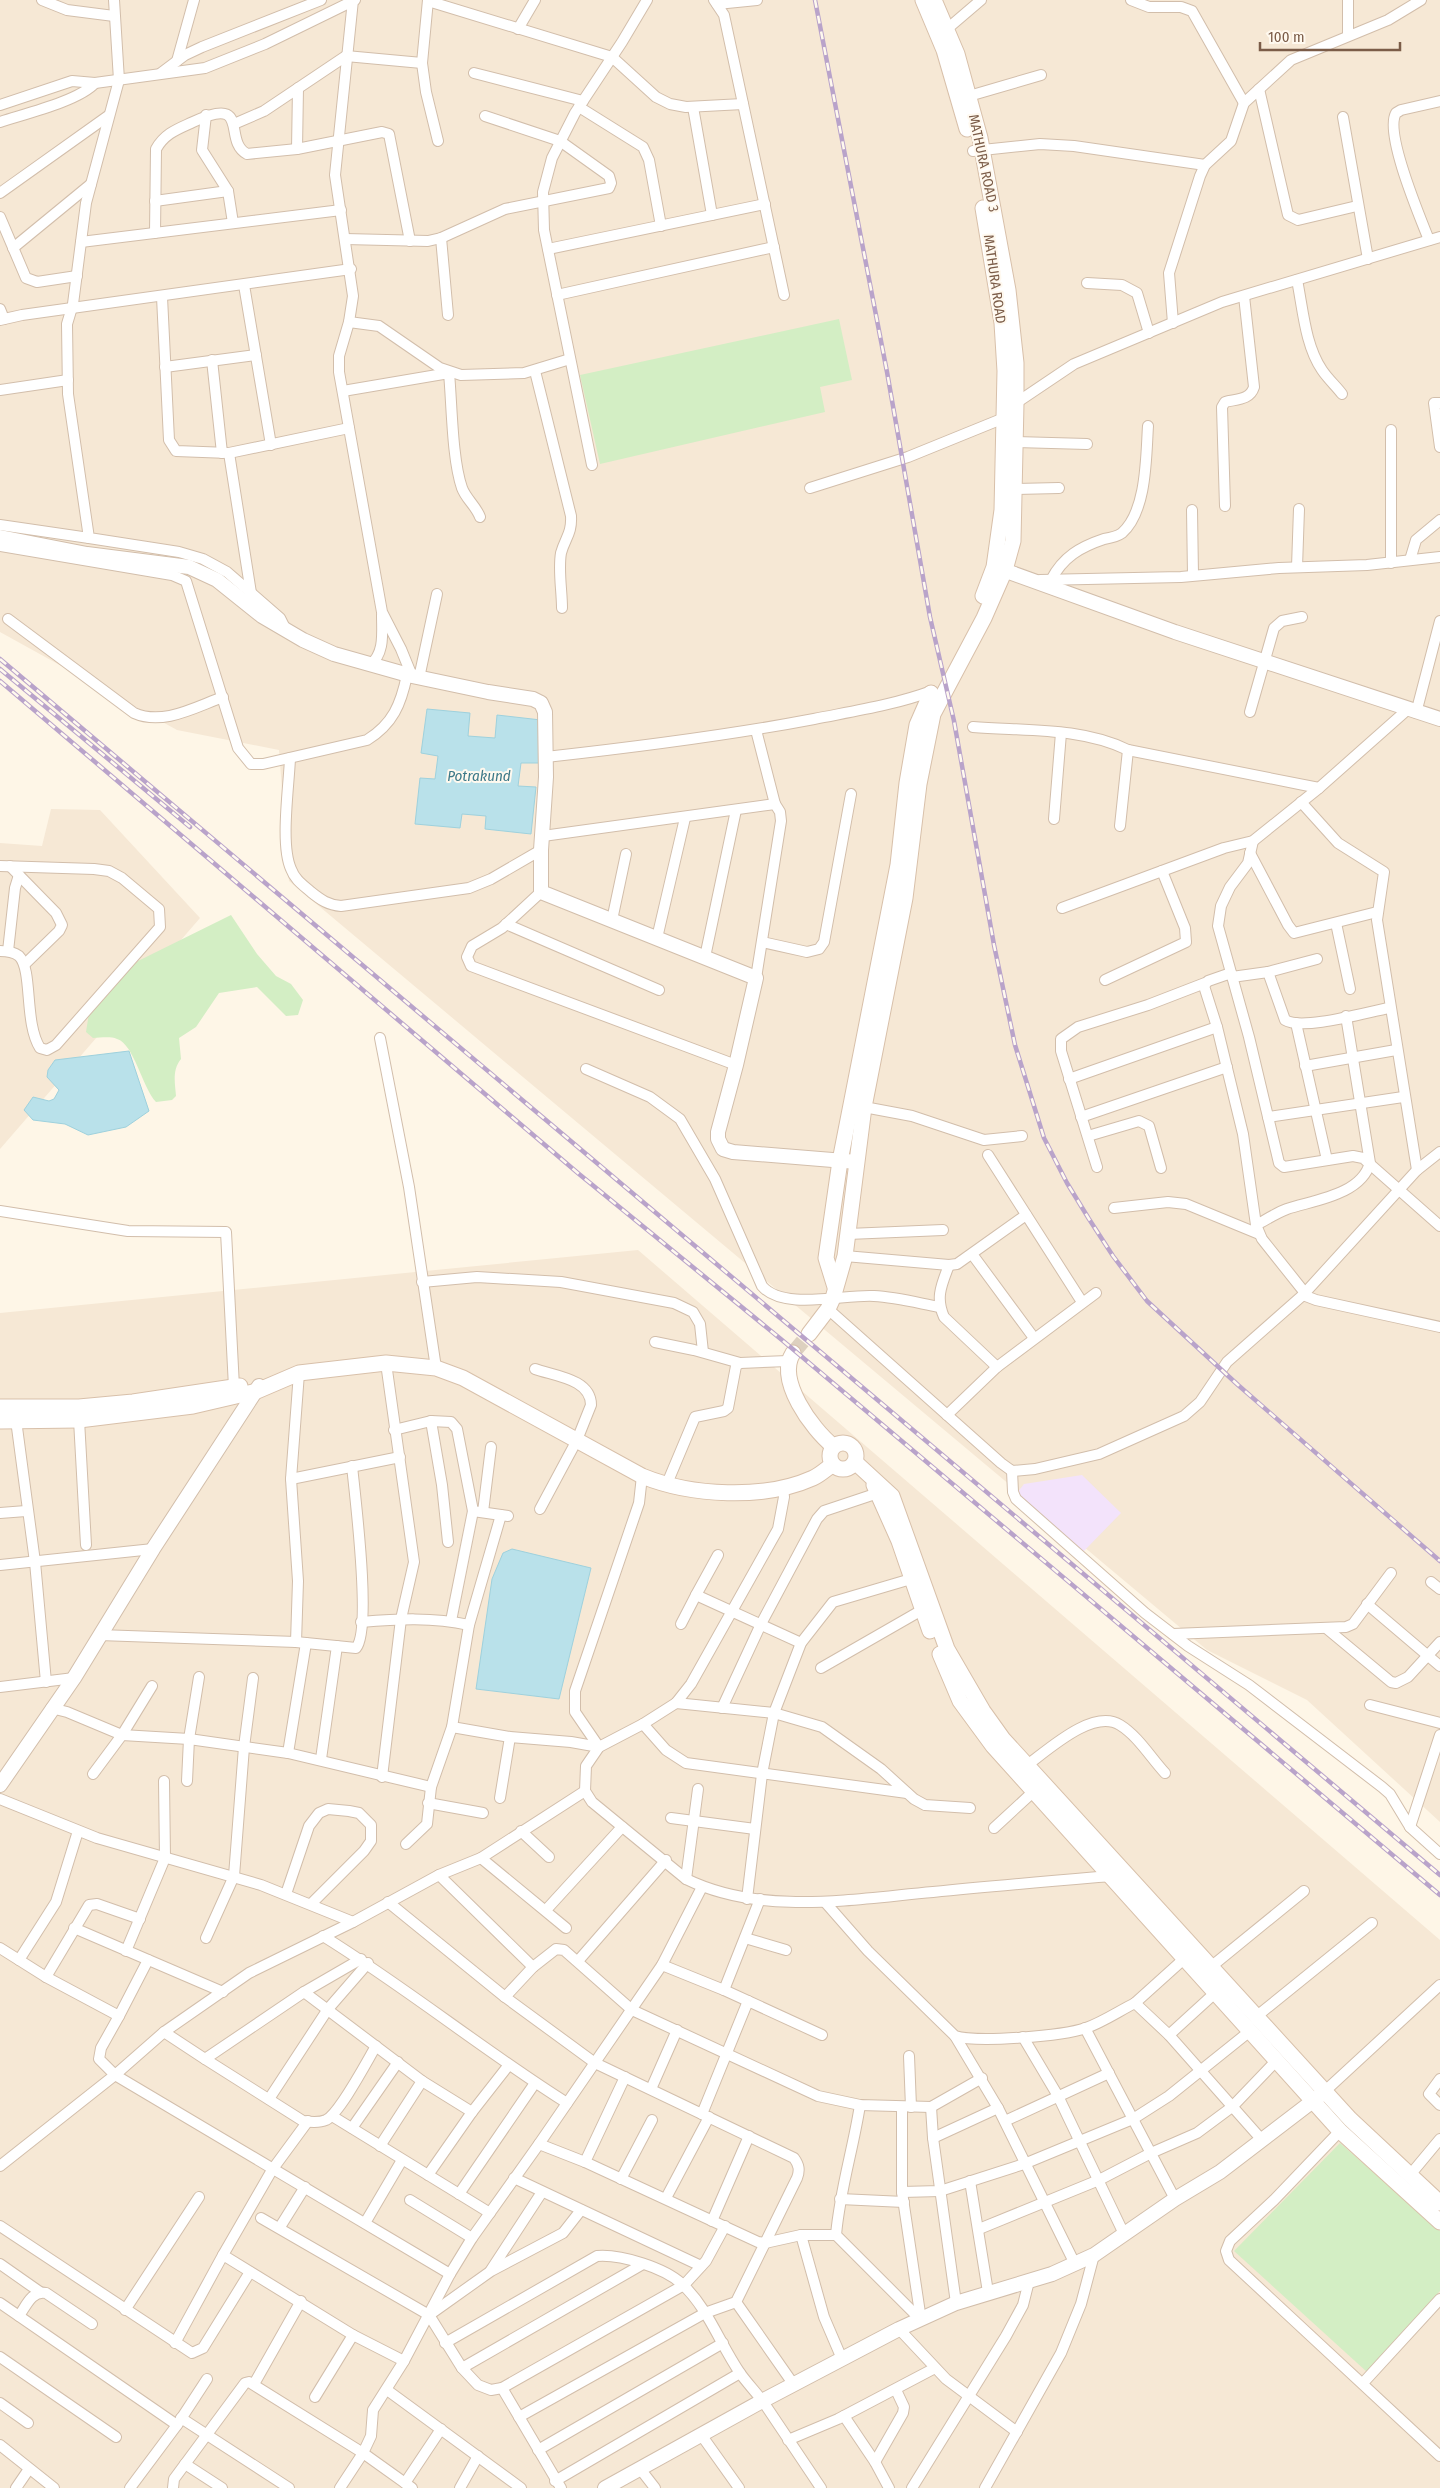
<svg xmlns="http://www.w3.org/2000/svg" width="1440" height="2488" viewBox="0 0 1440 2488" font-family="'Fira Sans Condensed',sans-serif">
	<style>
		.residential { fill: #f6e8d5 }
		.education { fill: #f3e3fb }
		.green { fill: #d3eec4 }
		.water { fill: #b9e1ea; stroke: #9ed1dd }
		.lines { fill: none; stroke-linecap: round; stroke-linejoin: round }
		.secondary-tunnel { stroke: #ddd0bf; stroke-width: 15; stroke-dasharray: 15 8; stroke-linecap: butt }
		.minor-casing { stroke: #d2beab; stroke-width: 12 }
		.tertiary-casing { stroke: #d2beab; stroke-width: 16 }
		.secondary-casing { stroke: #d8c0aa; stroke-width: 17 }
		.minor { stroke: #fff; stroke-width: 10 }
		.tertiary { stroke: #fff; stroke-width: 14 }
		.secondary { stroke: #fff; stroke-width: 15 }
		.rail-casing { stroke: #b9a3ca; stroke-width: 4.5 }
		.rail { stroke: #fff9ef; stroke-width: 2.5; stroke-dasharray: 8; stroke-linecap: butt }
		.labels { text-anchor: middle; stroke-width: 4; stroke-linejoin: round; paint-order: stroke }
		.street-label { font-size: 14px; fill: #7b5c48; stroke: #fff9ef }
		.water-label { font-size: 15px; font-style: italic; fill: #3d7988; stroke: #fff9ef }
	</style>
	<rect width="100%" height="100%" fill="#fef6e7"/>
	<g class="residential">
		<polygon points="0,0 1440,0 1440,1822 1307,1700 1207,1650 289,881 279,750 177,730 0,632"/>
		<polygon points="51,809 100,810 200,918 0,1149 0,843 42,846"/>
		<polygon points="638,1250 1440,1940 1440,2488 0,2488 0,1313"/>
	</g>
	<polygon class="education" points="1082,1475 1121,1513 1083,1552 1017,1493 1024,1484"/>
	<g class="green">
		<polygon points="839,319 852,380 820,387 825,412 600,464 580,375"/>
		<path d="M231,915l26,39 19,22 15,8 12,16 -5,15 -12,1 -29,-29 -38,6 -23,34 -17,11 2,21c-9,11 -6,24 -5,37l-4,4 -16,2c-14,-15 -22,-58 -39,-63 -7,-3 -17,-1 -24,-1l-7,-6 3,-19 49,-52z"/>
		<polygon points="1340,2143 1440,2231 1440,2291 1367,2372 1234,2251"/>
	</g>
	<g class="water">
		<polygon points="427,709 470,713 468,736 495,738 497,715 541,720 539,763 521,763 518,786 536,787 531,834 485,829 486,816 462,814 460,828 415,824 420,778 435,779 438,756 421,753"/>
		<polygon points="129,1051 149,1111 126,1127 88,1135 65,1124 33,1120 24,1110 33,1097 49,1101 54,1099 59,1090 47,1077 48,1070 55,1060"/>
		<polygon points="512,1549 591,1568 559,1699 476,1689 492,1579 503,1553"/>
	</g>
	<g class="lines">
		<polyline class="secondary-tunnel" points="793,1353 809,1334"/>
		<g class="minor-casing">
			<g id="minor">
				<polyline points="42,0 67,10 114,16"/>
				<polyline points="114,0 119,80 86,203 73,304 67,324 68,394 89,538 179,552 203,559 227,572 280,618 286,630"/>
				<polyline points="353,0 335,175 353,296 349,322 339,356 339,372 382,612 401,649 412,676"/>
				<polyline points="428,0 422,63 426,92 438,141"/>
				<polyline points="714,0 724,15 784,295"/>
				<polyline points="1131,0 1149,7 1181,7 1192,11 1244,103"/>
				<polyline points="428,1 612,57 656,97 670,104 686,107 743,104"/>
				<polyline points="717,4 757,0"/>
				<polyline points="518,29 535,0"/>
				<polyline points="947,29 981,0"/>
				<polyline points="1348,35 1348,0"/>
				<polyline points="177,61 194,0"/>
				<polyline points="161,73 185,55 202,47 321,0"/>
				<polyline points="474,73 583,101"/>
				<polyline points="1259,89 1288,215 1298,220 1357,206"/>
				<polyline points="969,96 1041,75"/>
				<polyline points="0,105 72,81 95,83 205,68 265,44 355,0"/>
				<polyline points="579,107 643,147 649,160 661,226"/>
				<polyline points="693,107 712,215"/>
				<polyline points="206,115 202,150 228,191 233,223"/>
				<polyline points="1343,117 1368,259"/>
				<path d="M0,122c24,-8 79,-21 95,-39"/>
				<polyline points="234,124 264,111 346,56 422,63"/>
				<polyline points="297,149 298,88"/>
				<polyline points="973,151 1040,144 1074,146 1205,165"/>
				<polyline points="0,193 108,116"/>
				<polyline points="155,201 228,191"/>
				<polyline points="0,217 26,278 37,282 77,276"/>
				<path d="M155,233l1,-84c9,-16 22,-20 37,-27 59,-28 29,19 54,32l50,-5 85,-17 7,2 21,107"/>
				<polyline points="441,238 448,315"/>
				<polyline points="345,239 428,241 441,238 505,209 609,188 611,183 609,176 560,141 485,116"/>
				<path d="M1429,240c-9,-23 -45,-107 -33,-127l5,-3 39,-9"/>
				<polyline points="81,242 341,210"/>
				<polyline points="13,248 91,184"/>
				<polyline points="548,249 765,204"/>
				<path d="M1297,280c6,29 8,65 25,90 6,9 14,16 20,24"/>
				<polyline points="1087,283 1122,285 1137,293 1149,333"/>
				<polyline points="244,285 271,445"/>
				<polyline points="557,295 774,247"/>
				<polyline points="162,297 169,440 176,451 229,453 349,428"/>
				<polyline points="0,309 4,319"/>
				<polyline points="0,320 22,315 351,269"/>
				<polyline points="349,322 379,326 440,368 461,375 524,373 570,359"/>
				<polyline points="1173,323 1169,273 1200,176 1205,165 1231,141 1244,103 1291,60 1388,20 1421,0"/>
				<polyline points="212,360 222,453"/>
				<polyline points="165,367 256,355"/>
				<path d="M535,371l36,145c1,18 -6,22 -10,37 -3,17 1,38 1,55"/>
				<polyline points="0,390 68,380"/>
				<path d="M343,391l106,-18c3,32 3,86 13,115 4,11 14,18 18,29"/>
				<polyline points="1016,403 1074,364 1222,302 1440,237"/>
				<polyline points="1440,403 1434,403 1440,447"/>
				<polyline points="1391,430 1391,563"/>
				<polyline points="1015,442 1087,444"/>
				<polyline points="229,453 251,593"/>
				<polyline points="592,465 544,230 543,192 552,158 575,113 622,42 647,0"/>
				<polyline points="810,488 908,457 1009,416"/>
				<polyline points="1014,489 1059,488"/>
				<path d="M1225,506l-3,-99 3,-5c12,-3 25,-2 29,-15l-10,-91"/>
				<polyline points="1192,510 1193,575"/>
				<polyline points="0,525 89,538"/>
				<path d="M0,546l172,29 14,6 52,167 13,16h12l104,-24c26,-16 34,-36 40,-65"/>
				<polyline points="1410,560 1416,540 1440,520"/>
				<polyline points="1297,567 1299,509"/>
				<polyline points="1040,580 1181,577 1279,568 1367,565 1440,557"/>
				<path d="M1051,580c12,-23 29,-33 53,-41 6,-1 14,-3 18,-6 25,-22 24,-77 26,-107"/>
				<path d="M8,619l126,94c29,13 61,-6 89,-16"/>
				<path d="M370,665c15,-12 12,-32 12,-50"/>
				<polyline points="419,678 437,594"/>
				<polyline points="1250,712 1274,628 1282,621 1302,617"/>
				<polyline points="1416,713 1440,621"/>
				<path d="M973,727c51,4 109,0 155,23l191,38"/>
				<polyline points="756,730 775,804"/>
				<path d="M546,757c90,-10 179,-21 268,-38 40,-8 80,-14 118,-28"/>
				<path d="M290,758c-1,28 -10,87 1,111 4,11 12,16 20,23 10,8 17,13 30,14l128,-18 22,-9 50,-29"/>
				<polyline points="1301,802 1338,843 1384,872 1377,920 1417,1170"/>
				<polyline points="1054,819 1061,733"/>
				<polyline points="1120,826 1128,750"/>
				<polyline points="543,836 775,804 780,812 781,821 756,978"/>
				<polyline points="1253,841 1248,863 1230,887 1221,906 1218,926 1249,1037 1279,1163 1284,1167 1353,1156 1363,1158 1440,1226"/>
				<polyline points="1250,853 1288,925 1294,933 1377,912"/>
				<path d="M0,866l94,3 15,2 13,7 37,31 1,18 -104,118 -9,5 -7,-2c-16,-25 -7,-78 -21,-92 -5,-4 -13,-5 -19,-5"/>
				<polyline points="10,866 56,913 62,925 59,931 25,964"/>
				<polyline points="541,892 502,928 472,946 467,957 471,966 736,1065"/>
				<polyline points="1062,908 1224,848 1253,841 1319,788 1407,710"/>
				<polyline points="612,920 626,854"/>
				<polyline points="1336,923 1350,989"/>
				<polyline points="506,924 659,990"/>
				<polyline points="657,938 685,818"/>
				<polyline points="762,942 807,952 819,949 824,942 851,794"/>
				<polyline points="8,951 15,888 19,875"/>
				<polyline points="705,957 736,810"/>
				<path d="M1268,972l17,48c17,11 82,-8 104,-12"/>
				<polyline points="1231,973 1208,981 1204,986 1217,1027 1243,1134 1256,1225 1262,1239 1305,1293"/>
				<polyline points="1232,977 1268,972 1317,959"/>
				<polyline points="1105,980 1186,942 1185,928 1162,871"/>
				<polyline points="1296,1023 1327,1160"/>
				<polyline points="380,1038 409,1187 436,1368"/>
				<polyline points="1305,1066 1396,1050"/>
				<path d="M586,1069l64,28 30,22 35,60 47,107c21,25 82,8 112,10 22,1 44,7 65,11"/>
				<polyline points="1069,1079 1217,1027"/>
				<polyline points="864,1107 912,1116 984,1140 1022,1136"/>
				<polyline points="1081,1117 1227,1067"/>
				<polyline points="1268,1117 1403,1097"/>
				<polyline points="1088,1136 1139,1121 1149,1126 1161,1168"/>
				<polyline points="988,1155 1082,1302"/>
				<polyline points="1097,1167 1061,1051 1061,1039 1078,1027 1148,1005 1205,983"/>
				<polyline points="1114,1208 1168,1202 1186,1204 1259,1234"/>
				<polyline points="0,1211 128,1231 226,1232 234,1387"/>
				<path d="M1256,1225c10,-5 20,-12 31,-16 27,-9 74,-14 83,-46l-24,-147"/>
				<polyline points="848,1234 943,1230"/>
				<polyline points="972,1254 1034,1338"/>
				<polyline points="845,1256 949,1265 957,1264 1026,1215"/>
				<path d="M949,1265c-7,19 -14,32 -5,52l53,50"/>
				<polyline points="422,1282 477,1277 561,1282 674,1303 693,1312 700,1324 703,1352"/>
				<polyline points="1303,1295 1316,1300 1440,1327"/>
				<polyline points="828,1309 1001,1463 1012,1471 1035,1469 1099,1454 1184,1416 1200,1402 1227,1362 1303,1295 1417,1170 1440,1152"/>
				<polyline points="655,1342 694,1350 740,1363"/>
				<path d="M535,1369c20,7 56,10 56,36l-14,35 -37,69"/>
				<polyline points="947,1415 997,1367 1096,1293"/>
				<polyline points="16,1420 35,1562 46,1682"/>
				<polyline points="79,1420 86,1545"/>
				<polyline points="431,1421 442,1485 448,1542"/>
				<polyline points="394,1430 431,1421 451,1422 457,1429 473,1511 508,1516"/>
				<polyline points="1012,1471 1013,1492 1016,1499 1145,1613 1188,1646 1249,1685 1382,1787 1390,1794 1410,1827 1440,1854"/>
				<polyline points="291,1479 400,1457"/>
				<polyline points="666,1486 695,1417 724,1411 728,1408 736,1366 740,1363 788,1361"/>
				<path d="M783,1488l1,9 -6,32 -87,155 -15,19 -33,21 -44,23 -13,19 -1,25 7,11 94,77c76,37 167,20 247,13 59,-6 119,-11 178,-16"/>
				<polyline points="483,1512 491,1447"/>
				<polyline points="0,1513 26,1511"/>
				<polyline points="718,1555 696,1595 801,1643"/>
				<polyline points="0,1565 153,1549"/>
				<polyline points="1431,1582 1440,1589"/>
				<polyline points="1367,1604 1440,1666"/>
				<polyline points="451,1621 473,1511"/>
				<path d="M361,1622c36,-3 72,-5 108,3"/>
				<polyline points="681,1624 696,1595"/>
				<polyline points="1326,1628 1391,1682 1396,1683 1408,1677 1440,1642"/>
				<polyline points="1173,1634 1346,1627 1353,1624 1391,1573"/>
				<path d="M99,1635l197,7 60,6c16,-18 -1,-152 -4,-182"/>
				<polyline points="296,1642 298,1581 291,1479 299,1373"/>
				<polyline points="821,1668 922,1610"/>
				<polyline points="0,1687 74,1678"/>
				<polyline points="676,1703 774,1713 822,1727 881,1769 914,1799 925,1805 970,1808"/>
				<polyline points="1370,1705 1440,1723"/>
				<polyline points="51,1708 67,1712 122,1735 189,1739 288,1753 431,1787"/>
				<polyline points="722,1708 761,1624 817,1519 824,1511 878,1493"/>
				<polyline points="643,1724 666,1750 686,1763 907,1793"/>
				<polyline points="452,1727 510,1737 571,1742 599,1747"/>
				<polyline points="599,1747 575,1712 575,1691 639,1503 642,1476"/>
				<polyline points="288,1753 306,1643"/>
				<polyline points="321,1759 337,1646"/>
				<path d="M1026,1766c22,-16 67,-58 94,-41 18,11 31,33 45,48"/>
				<polyline points="93,1774 122,1735 152,1686"/>
				<polyline points="382,1777 401,1619 414,1562 386,1363"/>
				<polyline points="187,1781 189,1739 199,1677"/>
				<polyline points="500,1798 510,1737"/>
				<polyline points="0,1799 97,1838 261,1885 353,1922"/>
				<polyline points="428,1803 483,1813"/>
				<polyline points="671,1818 755,1829"/>
				<polyline points="1410,1827 1440,1735"/>
				<polyline points="994,1828 1033,1792"/>
				<polyline points="521,1831 549,1857"/>
				<polyline points="406,1844 427,1824 431,1787 452,1727 469,1625 501,1515"/>
				<polyline points="481,1858 566,1928"/>
				<polyline points="439,1875 533,1967"/>
				<polyline points="686,1879 698,1789"/>
				<polyline points="286,1894 309,1826 319,1813 328,1809 349,1811 359,1813 371,1825 371,1841 364,1851 311,1904"/>
				<polyline points="747,1899 762,1774 774,1713 801,1643 833,1602 911,1579"/>
				<path d="M388,1902l117,95 90,66 199,95c5,7 6,12 3,20l-61,124 -31,11 -186,104"/>
				<path d="M825,1902l43,49 87,85c23,7 108,0 131,-8 17,-6 33,-17 49,-25l34,32 93,105"/>
				<polyline points="546,1910 622,1827"/>
				<polyline points="74,1928 223,1992"/>
				<path d="M323,1936c84,52 160,114 244,167"/>
				<polyline points="206,1938 234,1876 244,1747 253,1678"/>
				<polyline points="745,1938 786,1950"/>
				<polyline points="0,1948 46,1977 119,2016 148,1960"/>
				<polyline points="126,1951 165,1858 164,1781"/>
				<polyline points="19,1960 56,1902 78,1831"/>
				<polyline points="578,1961 666,1860"/>
				<polyline points="662,1965 724,1990 822,2035"/>
				<polyline points="1212,1966 1304,1891"/>
				<polyline points="46,1977 89,1905 97,1904 140,1919"/>
				<polyline points="724,1990 760,1899"/>
				<polyline points="304,1992 422,2081 472,2112"/>
				<polyline points="505,1997 533,1967 556,1949 564,1950 632,2010 818,2096 860,2105 931,2107 982,2078"/>
				<polyline points="1135,2003 1185,1958"/>
				<polyline points="119,2016 101,2048 99,2059 115,2075 450,2274"/>
				<polyline points="1257,2016 1372,1923"/>
				<polyline points="1085,2028 1175,2199"/>
				<polyline points="164,2032 205,2059 304,1992 361,1959"/>
				<polyline points="1169,2035 1215,1993"/>
				<polyline points="955,2036 998,2108 1075,2264"/>
				<polyline points="1023,2037 1058,2096 1124,2234"/>
				<polyline points="909,2056 911,2107"/>
				<path d="M205,2059l98,62c7,1 16,2 23,-1 14,-7 41,-59 50,-74"/>
				<polyline points="1440,2079 1429,2094 1440,2105"/>
				<polyline points="651,2089 677,2030"/>
				<polyline points="1324,2092 1440,1985"/>
				<polyline points="269,2099 328,2009 368,1963"/>
				<path d="M860,2105c-7,45 -20,84 -24,130l85,85"/>
				<polyline points="902,2107 902,2192 921,2320"/>
				<polyline points="931,2107 933,2138 956,2303"/>
				<polyline points="702,2114 748,2001"/>
				<polyline points="332,2116 490,2213"/>
				<polyline points="308,2121 272,2170 223,2255 353,2335 404,2361"/>
				<polyline points="1005,2121 1109,2073"/>
				<polyline points="352,2128 398,2062"/>
				<polyline points="1340,2131 1274,2200 1230,2241 1226,2251 1229,2260 1440,2456"/>
				<polyline points="933,2138 998,2108"/>
				<polyline points="539,2144 585,2162 758,2242 765,2243 801,2235 836,2235"/>
				<polyline points="380,2146 422,2081"/>
				<polyline points="585,2162 625,2077"/>
				<polyline points="0,2166 115,2075 164,2032 249,1973 353,1922 439,1875 481,1858 585,1791"/>
				<polyline points="428,2175 472,2112 508,2066"/>
				<polyline points="1410,2175 1440,2139"/>
				<polyline points="514,2178 701,2266"/>
				<polyline points="621,2179 652,2120"/>
				<polyline points="970,2181 988,2292"/>
				<polyline points="902,2192 940,2191 1024,2164 1133,2119 1169,2096 1250,2031"/>
				<polyline points="459,2194 535,2083"/>
				<polyline points="666,2198 709,2117"/>
				<polyline points="840,2199 904,2202"/>
				<polyline points="410,2200 472,2238"/>
				<polyline points="261,2218 429,2315 462,2368 478,2385 491,2390 502,2388 684,2285 706,2261 725,2226"/>
				<polyline points="712,2221 749,2136"/>
				<polyline points="365,2223 402,2160"/>
				<polyline points="0,2226 192,2353 203,2348 250,2272"/>
				<polyline points="280,2227 305,2187"/>
				<polyline points="979,2229 1099,2180 1151,2153 1197,2133 1232,2107 1277,2060"/>
				<polyline points="801,2235 824,2317 842,2359"/>
				<polyline points="0,2264 40,2292"/>
				<polyline points="491,2270 542,2192"/>
				<polyline points="736,2302 794,2385"/>
				<polyline points="0,2303 177,2425"/>
				<polyline points="125,2310 199,2197"/>
				<polyline points="432,2313 491,2271 563,2233 581,2210"/>
				<path d="M19,2316c7,-10 13,-26 27,-23l46,31"/>
				<polyline points="899,2329 946,2379 1017,2432"/>
				<polyline points="175,2343 223,2255"/>
				<path d="M445,2343l152,-87c24,-2 68,12 85,28 26,24 38,60 58,89 7,10 16,19 24,30 19,28 38,57 57,85"/>
				<polyline points="0,2357 116,2437"/>
				<polyline points="462,2368 643,2264"/>
				<polyline points="1363,2383 1440,2299"/>
				<polyline points="254,2384 301,2301"/>
				<polyline points="502,2388 561,2488"/>
				<polyline points="387,2390 521,2488"/>
				<polyline points="315,2397 353,2335"/>
				<polyline points="0,2403 28,2423"/>
				<polyline points="844,2416 875,2462 889,2488"/>
				<polyline points="181,2418 289,2488"/>
				<polyline points="702,2436 739,2488"/>
				<polyline points="788,2440 838,2419 935,2368"/>
				<polyline points="0,2445 54,2488"/>
				<polyline points="538,2450 723,2343"/>
				<polyline points="875,2462 903,2413 904,2407 896,2390"/>
				<polyline points="185,2464 222,2488"/>
				<polyline points="641,2470 655,2488"/>
				<polyline points="555,2481 740,2373"/>
				<polyline points="405,2483 441,2429"/>
				<polyline points="16,2488 29,2469"/>
				<polyline points="130,2488 177,2425 207,2379"/>
				<polyline points="173,2488 174,2479 245,2383 249,2382 363,2453 412,2488"/>
				<polyline points="340,2488 363,2453 371,2436 373,2410 404,2361 450,2274 472,2238 539,2144 662,1965 702,1887"/>
				<polyline points="460,2488 478,2456"/>
				<polyline points="912,2488 1006,2336 1023,2305 1029,2281"/>
				<polyline points="985,2488 1061,2353 1081,2304 1094,2255"/>
			</g>
		</g>
		<g class="tertiary-casing">
			<g id="tertiary">
				<polyline points="0,537 87,554 189,567 217,580 262,616 303,640 334,654 412,676 488,692 533,699 541,703 545,712 546,777 541,850 541,892 756,978 736,1065 718,1132 718,1139 723,1149 733,1152 857,1162"/>
				<polyline points="995,567 1175,632 1440,719"/>
				<polyline points="0,1785 74,1678 153,1549 259,1386"/>
				<polyline points="605,2488 762,2401 899,2329 956,2303 1052,2274 1094,2255 1175,2199 1220,2172 1322,2094"/>
			</g>
		</g>
		<g class="secondary-casing">
			<g id="secondary">
				<polyline points="923,0 944,50 967,129"/>
				<polyline points="983,596 994,567 1002,510 1005,371 1002,323 983,208"/>
				<polyline points="835,1287 826,1258 840,1161 898,865 907,783 917,725 931,693"/>
				<polyline points="809,1334 828,1309 833,1298 845,1256 864,1107 905,898 919,784 933,714 984,618 1005,570 1013,541 1016,403 1016,363 1008,290 980,138 957,54 934,0"/>
				<path d="M793,1353c-17,27 19,76 40,93"/>
				<polyline points="0,1407 79,1407 133,1402 240,1386"/>
				<path d="M0,1421l79,-1 114,-14 64,-15 42,-18 87,-10 50,5 27,10 179,98c49,20 122,24 171,2 7,-3 13,-9 19,-13"/>
				<circle cx="843" cy="1456" r="13"/>
				<polyline points="855,1462 892,1496 947,1649 983,1711 1003,1739 1350,2119 1440,2203"/>
				<polyline points="874,1485 899,1541 930,1631"/>
				<polyline points="940,1654 960,1701 993,1746 1340,2131 1440,2222"/>
			</g>
		</g>
		<use href="#minor" class="minor"/>
		<use href="#tertiary" class="tertiary"/>
		<use href="#secondary" class="secondary"/>
		<g class="rail-casing">
			<g id="rail">
				<polyline points="815,0 887,372 930,617 954,721 994,945 1015,1045 1044,1138 1067,1183 1089,1219 1113,1256 1147,1301 1238,1385 1440,1561"/>
				<polyline points="0,659 1440,1875"/>
				<polyline points="0,669 190,827"/>
				<polyline points="0,681 579,1174 782,1340 1440,1895"/>
			</g>
		</g>
		<use href="#rail" class="rail"/>
	</g>
	<g class="labels">
		<g class="street-label">
			<text transform="translate(984 163) rotate(78)" y="5">MATHURA ROAD 3</text>
			<text transform="translate(995 279) rotate(82)" y="5">MATHURA ROAD</text>
		</g>
		<g class="water-label">
			<text x="479" y="781">Potrakund</text>
		</g>
	</g>
	<path d="M1260 42v8h140v-8" fill="none" stroke="#7b5c48" stroke-width="2.5"/>
	<text x="1268" y="42" font-size="15" fill="#7b5c48" stroke="#fff9ef" stroke-width="4" paint-order="stroke">100 m</text>
</svg>
